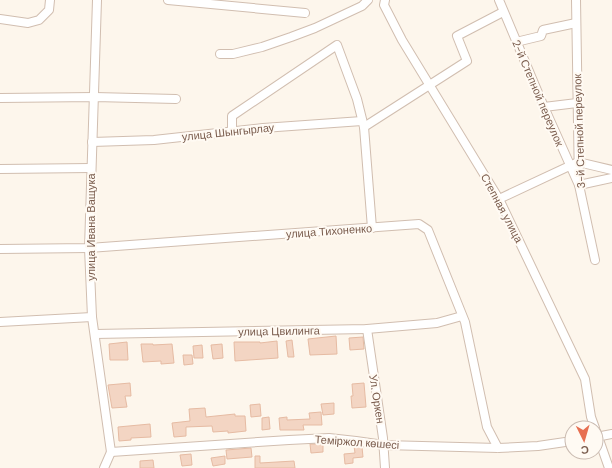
<svg xmlns="http://www.w3.org/2000/svg" width="612" height="468" viewBox="0 0 612 468" font-family="'DM Sans',sans-serif">
	<style>
		.building { fill: #f3d5c3; stroke: #e6bba3 }
		.lines { fill: none; stroke-linecap: round; stroke-linejoin: round }
		.minor-casing { stroke: #d1beb0; stroke-width: 10 }
		.minor { stroke: #fff; stroke-width: 8 }
		.labels { text-anchor: middle; stroke-width: 4; stroke-linejoin: round; paint-order: stroke }
		.street-label { font-size: 11px; fill: #7a5c4d; stroke: #fffaf3 }
	</style>
	<rect width="100%" height="100%" fill="#fdf6ec"/>
	<g class="building">
		<polygon points="336,336 337,354 310,355 308,339"/>
		<polygon points="363,337 364,349 350,350 349,338"/>
		<polygon points="292,340 294,357 288,357 286,341"/>
		<polygon points="277,341 278,358 235,361 234,342 260,342 260,343"/>
		<polygon points="127,342 128,360 110,360 109,344"/>
		<polygon points="141,344 153,344 153,345 172,344 174,363 161,364 161,361 143,362"/>
		<polygon points="222,344 223,358 213,359 211,345"/>
		<polygon points="202,345 203,358 194,358 193,346"/>
		<polygon points="183,355 192,355 193,364 184,365"/>
		<polygon points="130,383 131,396 125,396 127,407 112,408 108,385"/>
		<polygon points="364,383 366,407 352,408 351,396 353,396 352,384"/>
		<polygon points="334,403 334,414 323,415 321,404"/>
		<polygon points="260,404 261,416 251,417 250,405"/>
		<polygon points="205,408 206,417 235,414 235,416 245,416 246,431 228,433 228,431 213,432 212,426 186,427 186,436 174,437 172,423 190,421 189,409"/>
		<polygon points="321,412 322,425 303,425 304,430 280,430 279,418 287,417 287,420 310,419 309,413"/>
		<polygon points="269,417 270,429 262,430 262,418"/>
		<polygon points="150,424 151,437 131,438 131,440 119,441 118,427"/>
		<polygon points="310,444 323,444 323,452 311,453"/>
		<polygon points="354,446 362,447 363,457 353,458 353,463 345,464 344,454 355,453"/>
		<polygon points="251,448 252,457 227,459 226,450"/>
		<polygon points="191,454 192,465 182,466 180,455"/>
		<polygon points="225,456 225,464 213,466 211,458"/>
		<polygon points="255,456 260,456 260,463 294,461 295,468 255,468"/>
		<polygon points="153,460 154,468 140,468 140,461"/>
	</g>
	<g class="lines">
		<g class="minor-casing">
			<g id="minor">
				<polyline points="97,0 89,248 92,317 111,452"/>
				<polyline points="168,0 305,13"/>
				<polyline points="385,0 384,5 402,40 499,199 585,379 591,417 595,428"/>
				<polyline points="499,0 544,107 579,185 612,178"/>
				<polyline points="576,0 579,185 595,260"/>
				<polyline points="0,19 28,23 39,20 49,10 50,0"/>
				<polyline points="516,42 541,36 543,30 576,23"/>
				<polyline points="220,54 233,54 262,47 291,37 315,28 362,6 368,0"/>
				<polyline points="0,98 95,97 176,99"/>
				<polyline points="544,107 577,103"/>
				<polyline points="364,127 467,61 457,36 503,12"/>
				<polyline points="232,132 232,116 337,45 357,99 364,127 372,228"/>
				<polyline points="92,142 154,140 263,128 362,121"/>
				<polyline points="0,169 91,168"/>
				<polyline points="499,199 578,162 612,170"/>
				<polyline points="0,249 89,248 419,224 428,230 465,322 487,427 498,448"/>
				<polyline points="0,322 92,317"/>
				<polyline points="367,329 383,438 385,468"/>
				<polyline points="95,334 367,329 437,323 462,316"/>
				<polyline points="596,431 609,468"/>
				<polyline points="596,437 612,434"/>
				<polyline points="111,452 289,440 329,438 356,441 384,445 498,448 538,446 572,441"/>
				<polyline points="104,468 111,452"/>
			</g>
		</g>
		<use href="#minor" class="minor"/>
	</g>
	<g class="labels">
		<g class="street-label">
			<text transform="translate(538 93) rotate(67)" y="4">2-й Степной переулок</text>
			<text transform="translate(579 131) rotate(-92)" y="4">3-й Степной переулок</text>
			<text transform="translate(228 132) rotate(-6)" y="4">улица Шынгырлау</text>
			<text transform="translate(502 208) rotate(62)" y="4">Степная улица</text>
			<text transform="translate(91 227) rotate(-90)" y="4">улица Ивана Ващука</text>
			<text transform="translate(329 231) rotate(-4)" y="4">улица Тихоненко</text>
			<text transform="translate(279 331) rotate(-1)" y="4">улица Цвилинга</text>
			<text transform="translate(377 399) rotate(81)" y="4">Ул. Оркен</text>
			<text transform="translate(357 442) rotate(4)" y="4">Теміржол көшесі</text>
		</g>
	</g>
	<g transform="translate(584 440) rotate(175)"><circle r="19" fill="#fffaf3" stroke="#cabbb1"/>
	<path d="M0-3L7 15L0 10L-7 15Z" fill="#e76f51"/>
	<text y="-6" font-size="11" font-weight="bold" text-anchor="middle" fill="#7a5c4d">С</text>
	</g>
</svg>
